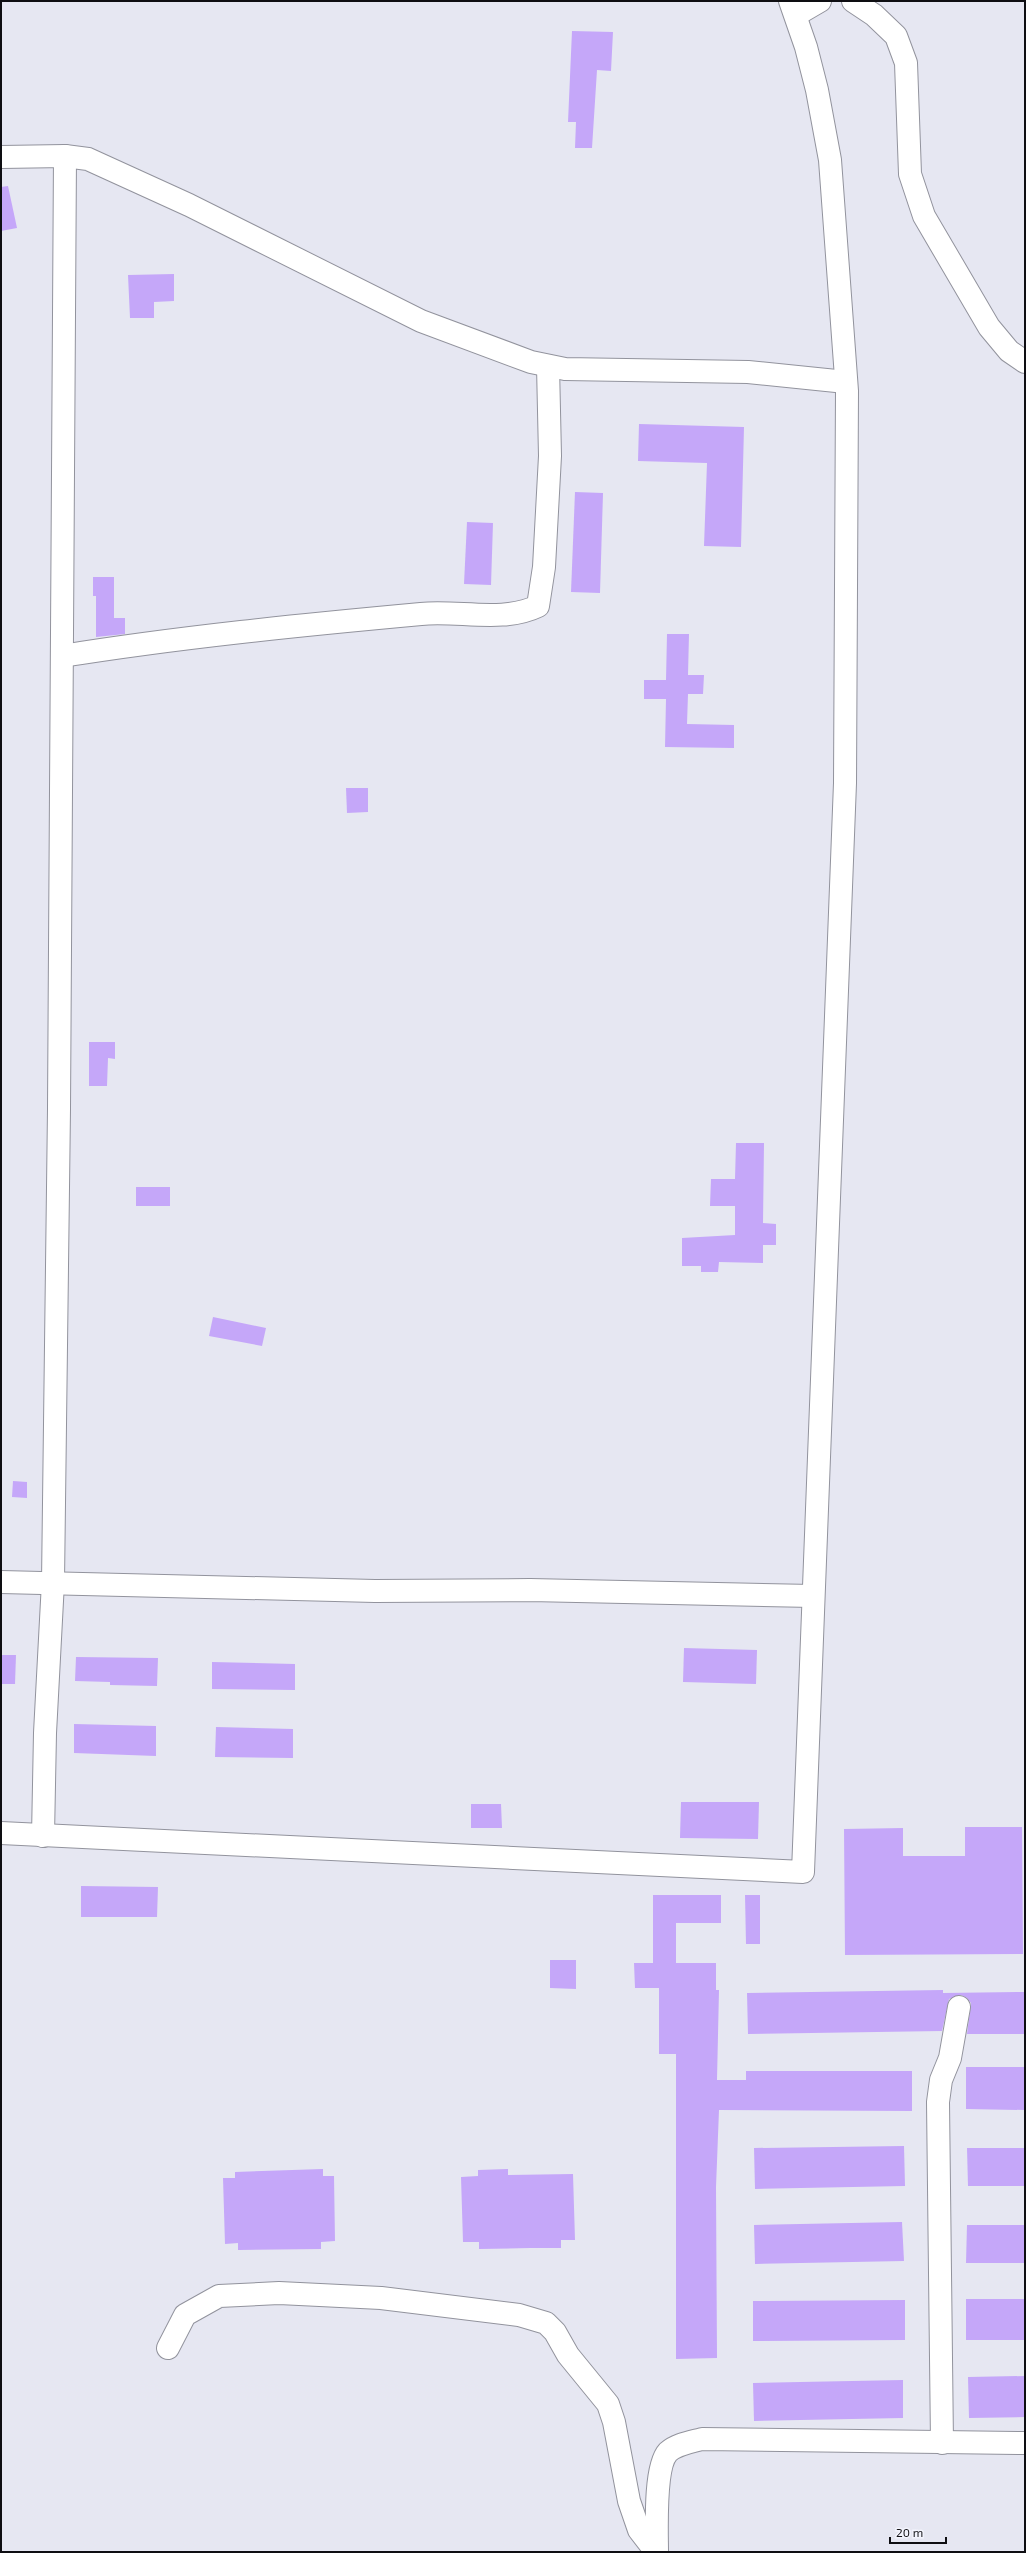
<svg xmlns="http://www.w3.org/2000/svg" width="1026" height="2553" viewBox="0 0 1026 2553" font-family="'Exo 2',sans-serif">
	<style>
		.building { fill: #c5a7f9 }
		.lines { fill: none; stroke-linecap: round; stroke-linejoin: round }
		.minor-casing { stroke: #92939d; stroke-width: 24 }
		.minor { stroke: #fff; stroke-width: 22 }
	</style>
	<rect width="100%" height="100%" fill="#e6e7f2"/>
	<g class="building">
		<polygon points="572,31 613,32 611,71 597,70 592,148 575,148 576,122 568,122"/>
		<polygon points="8,186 17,228 1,231 1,187"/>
		<polygon points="174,274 174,301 154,302 154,318 130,318 128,275"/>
		<polygon points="639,424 744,427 741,547 704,546 707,463 638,461"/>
		<polygon points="575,492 603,493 600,593 571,592"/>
		<polygon points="467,522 493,523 491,585 464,584"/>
		<polygon points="93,577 114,577 114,618 125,618 125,634 96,637 96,596 93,596"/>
		<polygon points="667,634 689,634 688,675 704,675 703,694 688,694 687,724 734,725 734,748 665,747 666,699 644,699 644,680 666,680"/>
		<polygon points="346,788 368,788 368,812 347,813"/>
		<polygon points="89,1042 115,1042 115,1059 108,1058 107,1086 89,1086"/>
		<polygon points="736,1143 764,1143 763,1223 776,1224 776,1245 763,1245 763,1263 719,1262 718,1272 701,1272 701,1266 682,1266 682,1238 735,1235 735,1206 710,1206 711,1179 735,1179"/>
		<rect x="136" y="1187" width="34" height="19"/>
		<polygon points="213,1317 266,1328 262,1346 209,1336"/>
		<polygon points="13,1481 27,1482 27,1498 12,1497"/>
		<polygon points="684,1648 757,1650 756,1684 683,1682"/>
		<polygon points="1,1655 16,1655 15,1684 1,1684"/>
		<polygon points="76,1657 158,1658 157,1686 110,1685 110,1682 75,1681"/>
		<polygon points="212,1662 295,1664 295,1690 212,1689"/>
		<polygon points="74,1724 156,1726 156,1756 74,1753"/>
		<polygon points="216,1727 293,1729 293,1758 215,1757"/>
		<polygon points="681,1802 759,1802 758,1839 680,1838"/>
		<polygon points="471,1804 501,1804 502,1828 471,1828"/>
		<polygon points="965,1827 1022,1827 1023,1954 845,1955 844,1829 903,1828 903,1856 965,1856"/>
		<polygon points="81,1886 158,1887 157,1917 81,1917"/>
		<polygon points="653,1895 721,1895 721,1923 676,1923 676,1963 716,1963 716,1990 719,1990 717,2080 746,2080 746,2071 912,2071 912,2111 719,2110 716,2187 717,2358 676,2359 676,2054 659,2054 659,1988 635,1988 634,1963 653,1963"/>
		<polygon points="745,1895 760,1895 760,1944 746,1944"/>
		<polygon points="550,1960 576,1960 576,1989 550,1988"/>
		<polygon points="943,1990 943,1993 1025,1992 1025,2034 967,2034 971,2003 967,1998 961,1995 949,1999 942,2031 748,2034 747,1993"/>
		<polygon points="966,2067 1025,2067 1025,2110 966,2109"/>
		<polygon points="904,2146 905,2186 755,2189 754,2148"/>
		<polygon points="967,2148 1025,2148 1025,2186 968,2186"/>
		<polygon points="323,2169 323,2176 334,2176 335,2241 321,2242 321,2249 238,2250 238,2243 225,2244 223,2178 235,2178 235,2172"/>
		<polygon points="508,2169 508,2175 573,2174 575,2240 561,2240 561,2248 530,2248 479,2249 479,2242 463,2242 461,2177 478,2176 478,2170"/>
		<polygon points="902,2222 904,2261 755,2264 754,2225"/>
		<polygon points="967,2225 1025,2225 1025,2263 966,2263"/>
		<rect x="966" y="2299" width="59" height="41"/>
		<polygon points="905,2300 905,2340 753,2341 753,2301"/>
		<polygon points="1025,2376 1025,2417 969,2418 968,2377"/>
		<polygon points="903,2380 903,2418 754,2421 753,2383"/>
	</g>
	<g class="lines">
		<g class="minor-casing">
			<g id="minor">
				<polyline points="853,1 874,15 896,36 906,63 910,174 924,216 989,327 1009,351 1025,362"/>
				<polyline points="796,15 820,1"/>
				<polyline points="1,157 65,156 88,159 189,205 421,321 531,362 565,369 748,372 846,382"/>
				<path d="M62,656c119,-19 239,-31 359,-42 37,-4 82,9 117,-8l6,-39 6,-111 -2,-90"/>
				<polyline points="1,1582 375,1591 530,1590 813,1596"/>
				<polyline points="1,1833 803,1872 845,783 847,391 830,160 817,90 806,47 790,1"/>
				<polyline points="43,1836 45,1733 53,1582 59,1109 65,156"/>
				<polyline points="168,2348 185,2315 219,2296 279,2293 381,2298 519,2315 546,2323 555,2332 568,2355 608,2404 614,2422 629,2501 639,2530 656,2552"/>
				<polyline points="942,2443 938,2102 941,2080 950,2058 959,2007"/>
				<path d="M657,2552c0,-21 -3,-85 11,-100 9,-8 23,-10 34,-13l323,4"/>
			</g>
		</g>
		<use href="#minor" class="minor"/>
	</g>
	<rect width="1026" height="2553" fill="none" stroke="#0e0e12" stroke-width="4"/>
	<path d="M890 2537v6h56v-6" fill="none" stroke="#0e0e12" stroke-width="2"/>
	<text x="896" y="2537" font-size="12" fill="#0e0e12" stroke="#f3f4fd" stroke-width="3" paint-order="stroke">20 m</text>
</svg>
